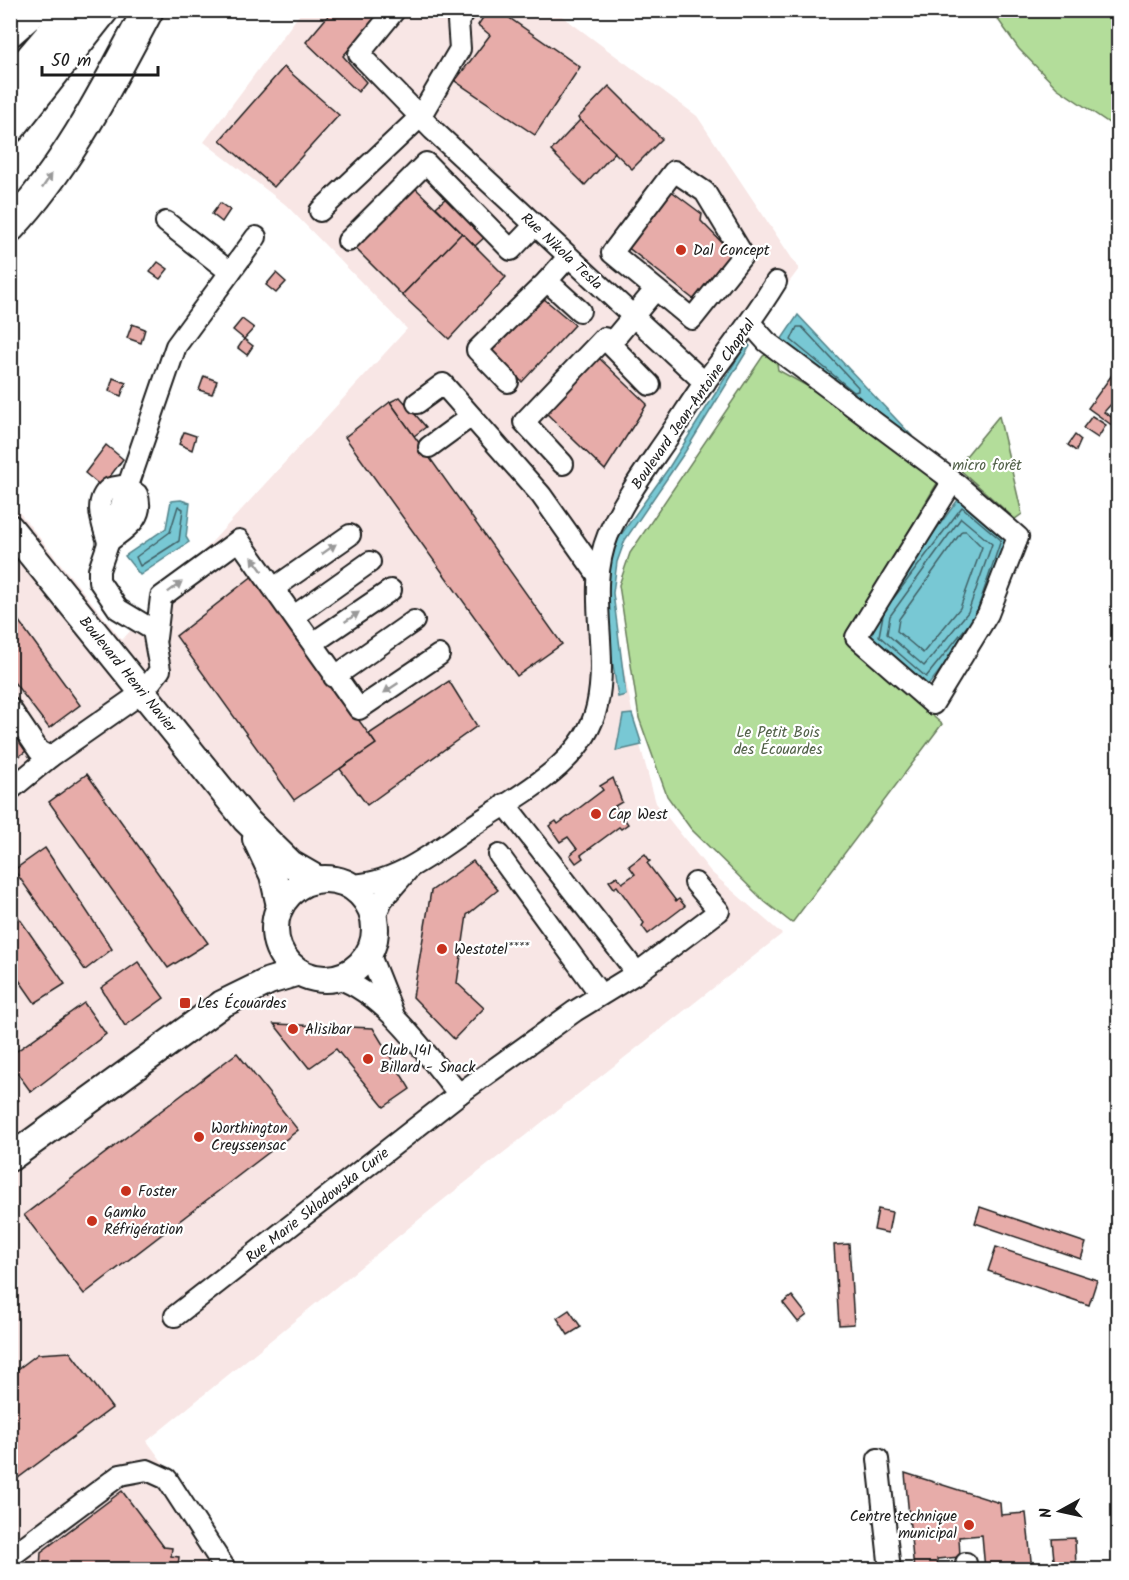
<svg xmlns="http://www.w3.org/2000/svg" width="1129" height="1580" viewBox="0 0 1129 1580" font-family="Kalam,sans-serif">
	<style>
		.built { fill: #f8e6e5 }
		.green { fill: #b3dd9a; stroke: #687c5b; stroke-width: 1.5 }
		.water { fill: #78c8d4; stroke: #53838a; stroke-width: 1.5 }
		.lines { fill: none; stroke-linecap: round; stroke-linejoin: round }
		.shore { stroke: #416166; stroke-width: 1.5 }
		.building { fill: #e7aca9; stroke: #1c1c1c; stroke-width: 1.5 }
		.minor-casing { stroke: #1c1c1c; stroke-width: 24 }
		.major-casing { stroke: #1c1c1c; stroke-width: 30 }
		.highway-casing { stroke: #1c1c1c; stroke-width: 34 }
		.minor { stroke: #fff; stroke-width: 20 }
		.major { stroke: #fff; stroke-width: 26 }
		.highway { stroke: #fff; stroke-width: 30 }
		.oneway { fill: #999 }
		.poi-dot { fill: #c8321e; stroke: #fff; stroke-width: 2 }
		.labels { text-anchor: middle; stroke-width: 4.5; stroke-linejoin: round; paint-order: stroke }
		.poi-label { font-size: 15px; fill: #1c1c1c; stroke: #fff; text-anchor: start }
		.street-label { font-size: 15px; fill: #1c1c1c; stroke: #fff }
		.park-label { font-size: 15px; fill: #516048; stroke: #fff }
	</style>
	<rect width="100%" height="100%" fill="#fff"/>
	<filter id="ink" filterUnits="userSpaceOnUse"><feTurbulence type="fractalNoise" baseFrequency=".0167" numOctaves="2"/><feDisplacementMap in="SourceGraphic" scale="12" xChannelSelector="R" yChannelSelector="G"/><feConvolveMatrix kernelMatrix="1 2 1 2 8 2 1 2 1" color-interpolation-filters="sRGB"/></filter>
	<g filter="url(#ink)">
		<polygon class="built" points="302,11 555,11 697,116 799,269 608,523 609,592 635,727 656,803 711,872 782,934 438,1204 147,1441 241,1569 11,1569 10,501 122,640 407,329 286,205 204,142"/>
		<g class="green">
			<polygon points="992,11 1118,11 1118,129 1057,88 1019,49"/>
			<polygon points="775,350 778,370 843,406 939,480 845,639 942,724 792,923 765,902 691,829 667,796 639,718 619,585 630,553 763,356"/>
			<polygon points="999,416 1022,514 1015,519 957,467"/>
		</g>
		<g class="water">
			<polygon points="798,315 912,436 906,442 781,340"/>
			<polygon points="747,343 750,346 685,452 625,540 617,562 613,593 626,695 618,697 610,645 607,576 615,543 668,469"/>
			<polygon points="960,497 1009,537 980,619 927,687 871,638 878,609"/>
			<polygon points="181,500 190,503 186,537 189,542 140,575 125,556 166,528 171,501"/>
			<polygon points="632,714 642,745 616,751 623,715"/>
		</g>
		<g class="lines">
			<g class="shore">
				<polygon points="797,327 802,327 858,387 858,391 854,392 791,340"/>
				<polygon points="178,506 183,509 179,541 140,566 136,557 170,532"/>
				<polygon points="961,518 992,544 968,612 924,666 887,634 890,616"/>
				<polygon points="962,531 966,531 982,547 960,608 923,653 897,631 899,619"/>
				<polyline points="893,599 962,507 1001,540 977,611"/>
				<polyline points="883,615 879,636 926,677 968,625"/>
			</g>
		</g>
		<g class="building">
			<polygon points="333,10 383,10 343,56 366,82 358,92 306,42"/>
			<polygon points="488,10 498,10 580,67 535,135 455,81 490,35 478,25"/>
			<polygon points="284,67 339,115 274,187 220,140"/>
			<polygon points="609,86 662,139 632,169 578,118"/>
			<polygon points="580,120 615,152 585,185 551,151"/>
			<polygon points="412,185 462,233 402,295 351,244"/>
			<polygon points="670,190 702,214 701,221 734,255 697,302 626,246"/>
			<polygon points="446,198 486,236 475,246 436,207"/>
			<polygon points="220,203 230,210 222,222 212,214"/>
			<polygon points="462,233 506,277 449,339 402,295"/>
			<polygon points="158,262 168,269 160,279 150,272"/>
			<polygon points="276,273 286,282 276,293 266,285"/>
			<polygon points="537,293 575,325 522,382 487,346"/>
			<polygon points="242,319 254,328 244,339 233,330"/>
			<polygon points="132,324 145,329 141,343 127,338"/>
			<polygon points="244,339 253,346 247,355 238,348"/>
			<polygon points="599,358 647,404 605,470 546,413"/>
			<polygon points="1114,372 1118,374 1118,401 1113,402 1104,412 1116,420 1113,426 1088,408"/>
			<polygon points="204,376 217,381 212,394 199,390"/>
			<polygon points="113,378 126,383 121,396 109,391"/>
			<polygon points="400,397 426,427 414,436 390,402"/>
			<polygon points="390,402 562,644 517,676 345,437"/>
			<polygon points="1092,416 1106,425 1098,438 1083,428"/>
			<polygon points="184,432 196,436 192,450 179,444"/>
			<polygon points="1075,435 1081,440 1076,451 1068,445"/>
			<polygon points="106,445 123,459 102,487 85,473"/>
			<polygon points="254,575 376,744 294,800 176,636"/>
			<polygon points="10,609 80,705 49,728 10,677"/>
			<polygon points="449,681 477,726 367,805 340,769 376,744 369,734"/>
			<polygon points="10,716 30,748 10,763"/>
			<polygon points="87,774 208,943 168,968 49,802"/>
			<polygon points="613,778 622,802 615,806 628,824 621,829 619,827 581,855 583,858 576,863 570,855 577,849 568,837 560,842 549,826 556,821 558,824 603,790 600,786"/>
			<polygon points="45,848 112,949 85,970 14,870"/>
			<polygon points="645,854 650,861 647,863 676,901 679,899 685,906 648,934 642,926 644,923 617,886 614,888 609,881 617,876 622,883 635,874 629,866"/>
			<polygon points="473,861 498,890 467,915 457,983 484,1008 454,1039 413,997 431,891"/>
			<polygon points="10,905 65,984 35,1003 10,967"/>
			<polygon points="138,962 164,998 125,1026 101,988"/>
			<polygon points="84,1003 106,1034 31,1092 10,1063 10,1056"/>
			<polygon points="10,1004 18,1015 10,1020"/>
			<polygon points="274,1024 373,1028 410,1089 384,1107 336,1049 309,1068"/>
			<polygon points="237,1053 298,1130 84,1294 24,1215"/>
			<polygon points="10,1087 19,1100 10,1107"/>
			<polygon points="980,1207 1086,1243 1081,1259 975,1223"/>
			<polygon points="878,1209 892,1212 888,1233 874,1230"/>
			<polygon points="849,1244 854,1324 839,1325 834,1245"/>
			<polygon points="996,1247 1097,1280 1089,1305 988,1271"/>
			<polygon points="792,1296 807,1315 798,1322 783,1303"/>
			<polygon points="569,1310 581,1327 568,1335 557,1318"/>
			<polygon points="70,1352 112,1408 10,1484 10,1375 38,1354"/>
			<polygon points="905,1473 1000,1503 1001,1515 1026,1513 1032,1570 985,1570 982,1535 959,1537 960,1557 937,1559 938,1570 914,1570"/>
			<polygon points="122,1491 164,1547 172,1548 171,1556 179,1557 178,1565 181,1570 40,1570 41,1552"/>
			<polygon points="1075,1538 1076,1570 1055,1570 1052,1539"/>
		</g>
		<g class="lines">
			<g class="minor-casing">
				<g id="minor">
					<polyline points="395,10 359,54 433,130 705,383"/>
					<polygon points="674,171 705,192 743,255 692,319 612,253"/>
					<polyline points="320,211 420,117 460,49 458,21 466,10"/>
					<polyline points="166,222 230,272"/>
					<polyline points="348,241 426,163 511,250 535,225"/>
					<polyline points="568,257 547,281 580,311"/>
					<polyline points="751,324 767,342 953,481 1018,537 988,614 933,704 856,637 953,481"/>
					<polyline points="610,344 650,385"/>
					<polyline points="508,382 477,350 547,281"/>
					<polyline points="417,403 443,384 541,495 597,574"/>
					<polyline points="429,447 470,417"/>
					<polyline points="563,464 524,422 604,338 610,344 655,290"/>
					<path d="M121,486l16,8c9,24 -12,35 -29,48 -5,-18 -16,-40 2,-54z"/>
					<polyline points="274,588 350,535"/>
					<polyline points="294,616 370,562"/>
					<polyline points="156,638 161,597 239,540 359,709 439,655"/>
					<polyline points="313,643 391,590"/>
					<polyline points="334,677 414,621"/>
					<polyline points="10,708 39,751 50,757"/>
					<polyline points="10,790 50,757 143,692 160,670 153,630 118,609 99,581 99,570 176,346 256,237"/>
					<polyline points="505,804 637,973 719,911 695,883"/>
					<polyline points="499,855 600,994"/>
					<path d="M348,885c49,0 90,-36 129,-62 44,-29 108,-61 120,-117 13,-58 -12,-115 11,-171 14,-32 34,-60 54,-89 15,-21 28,-43 43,-64 25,-33 49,-64 71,-100"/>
					<polyline points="374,919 382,900 408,870"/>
					<polyline points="369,953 393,1013"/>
					<path d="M337,978c49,16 90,78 122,116"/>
					<polyline points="175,1316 459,1094 575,1011 637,973"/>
					<polyline points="878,1459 890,1570"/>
					<polyline points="10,1557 120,1475 147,1470 167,1479 226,1570"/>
					<polyline points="966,1563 967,1570"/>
				</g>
			</g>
			<g class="major-casing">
				<g id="major">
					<polyline points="10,528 246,820 291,864 317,879"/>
					<polyline points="256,839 273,875 280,906"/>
					<circle cx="325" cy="929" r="50"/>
					<polyline points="10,1158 222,1004 269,981 299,972"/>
				</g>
			</g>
			<g class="highway-casing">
				<g id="highway">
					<polyline points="10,31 34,10"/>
					<polyline points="10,83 72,10"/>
					<polyline points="10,128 103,10"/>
					<path d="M10,227c59,-63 98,-142 138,-217"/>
				</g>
			</g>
			<use href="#minor" class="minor"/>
			<use href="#major" class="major"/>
			<use href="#highway" class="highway"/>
		</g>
		<defs><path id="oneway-solid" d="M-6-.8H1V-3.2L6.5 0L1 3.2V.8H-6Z" transform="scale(1.5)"/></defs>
		<g class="oneway">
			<use href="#oneway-solid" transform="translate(47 181) rotate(-56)"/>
			<use href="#oneway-solid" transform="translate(329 549) rotate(-35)"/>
			<use href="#oneway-solid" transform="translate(257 564) rotate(-126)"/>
			<use href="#oneway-solid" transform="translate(175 587) rotate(-37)"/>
			<use href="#oneway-solid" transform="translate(352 617) rotate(-34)"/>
			<use href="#oneway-solid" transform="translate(391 688) rotate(146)"/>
		</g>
	</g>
	<g class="poi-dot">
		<circle cx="681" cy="250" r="6"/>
		<circle cx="596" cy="814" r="6"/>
		<circle cx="442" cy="949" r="6"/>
		<rect x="179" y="997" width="12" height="12" rx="3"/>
		<circle cx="293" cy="1029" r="6"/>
		<circle cx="368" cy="1059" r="6"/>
		<circle cx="199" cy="1137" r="6"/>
		<circle cx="126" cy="1191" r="6"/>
		<circle cx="92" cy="1221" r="6"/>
		<circle cx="969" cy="1525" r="6"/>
	</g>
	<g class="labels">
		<g class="poi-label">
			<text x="693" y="255">Dal Concept</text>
			<text x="608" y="819">Cap West</text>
			<text x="454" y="954">Westotel****</text>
			<text x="197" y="1008">Les Écouardes</text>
			<text x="305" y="1034">Alisibar</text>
			<text x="380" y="1055">Club 141<tspan x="380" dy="17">Billard - Snack</tspan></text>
			<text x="211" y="1133">Worthington<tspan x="211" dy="17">Creyssensac</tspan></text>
			<text x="138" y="1196">Foster</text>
			<text x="104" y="1217">Gamko<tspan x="104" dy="17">Réfrigération</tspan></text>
			<text x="957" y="1521" text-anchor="end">Centre technique<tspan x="957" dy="17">municipal</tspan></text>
		</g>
		<g class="street-label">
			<text transform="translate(562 251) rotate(43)" y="5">Rue Nikola Tesla</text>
			<text transform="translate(693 404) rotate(-55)" y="5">Boulevard Jean-Antoine Chaptal</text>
			<text transform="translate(128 674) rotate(51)" y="5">Boulevard Henri Navier</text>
			<text transform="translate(317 1205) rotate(-38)" y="5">Rue Marie Sklodowska Curie</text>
		</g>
		<g class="park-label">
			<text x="987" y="470">micro forêt</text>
			<text x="778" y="737">Le Petit Bois<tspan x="778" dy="17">des Écouardes</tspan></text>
		</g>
	</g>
	<rect width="1129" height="1580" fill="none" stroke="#fff" stroke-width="36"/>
	<rect x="18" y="18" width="1093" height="1544" fill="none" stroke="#1c1c1c" stroke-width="2" filter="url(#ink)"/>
	<g transform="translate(1060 1511) rotate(262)" stroke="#ffffff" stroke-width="4.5" paint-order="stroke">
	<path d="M0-4.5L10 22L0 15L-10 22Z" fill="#1c1c1c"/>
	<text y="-9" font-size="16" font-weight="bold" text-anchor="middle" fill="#1c1c1c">N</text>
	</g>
	<path d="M42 66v9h116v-9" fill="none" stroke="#1c1c1c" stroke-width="3"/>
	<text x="51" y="66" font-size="18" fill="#1c1c1c" stroke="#ffffff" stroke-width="4.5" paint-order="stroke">50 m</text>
</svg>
